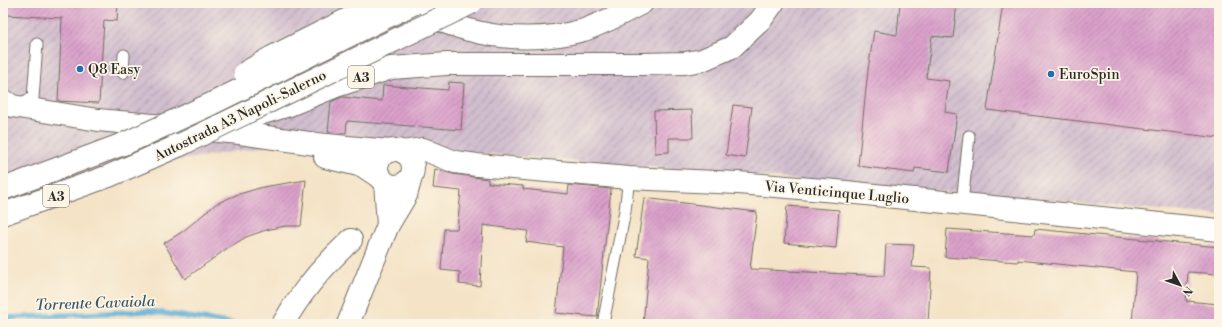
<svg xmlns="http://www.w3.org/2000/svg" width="1222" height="327" viewBox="0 0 1222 327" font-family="'Libre Bodoni',serif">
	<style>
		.industrial { fill: url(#industrial-furrows) }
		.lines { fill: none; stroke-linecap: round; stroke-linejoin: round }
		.stream { stroke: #58add4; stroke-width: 5.5 }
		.building { fill: url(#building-hatch) }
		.lane-casing { stroke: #716b61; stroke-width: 13 }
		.street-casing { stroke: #716b61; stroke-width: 24 }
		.secondary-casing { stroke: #716b61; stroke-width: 24 }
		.primary-casing { stroke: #716b61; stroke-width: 24 }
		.highway-casing { stroke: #716b61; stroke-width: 24 }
		.lane { stroke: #fff; stroke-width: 11 }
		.street { stroke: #fff; stroke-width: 22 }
		.secondary { stroke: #fff; stroke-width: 22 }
		.primary { stroke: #fff; stroke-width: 22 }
		.highway { stroke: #fff; stroke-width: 22 }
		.highway-bridge-casing { stroke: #716b61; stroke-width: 24; stroke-linecap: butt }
		.highway-bridge { stroke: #fff; stroke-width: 22 }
		.poi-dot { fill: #1f6fb2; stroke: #fcf5e5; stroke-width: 1.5 }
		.labels { text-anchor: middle; stroke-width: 3.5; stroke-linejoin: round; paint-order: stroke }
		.shield { fill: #fcf5e5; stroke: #6a6863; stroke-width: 1 }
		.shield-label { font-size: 13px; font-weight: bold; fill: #2b2b2b }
		.poi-label { font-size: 14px; fill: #2b2b2b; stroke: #fcf5e5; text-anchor: start }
		.street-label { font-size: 14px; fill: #2b2b2b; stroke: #fcf5e5 }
		.water-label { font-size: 15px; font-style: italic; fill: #3b5866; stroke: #fcf5e5 }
	</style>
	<defs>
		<pattern id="industrial-furrows" width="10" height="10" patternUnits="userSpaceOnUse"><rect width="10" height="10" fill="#d0bdcd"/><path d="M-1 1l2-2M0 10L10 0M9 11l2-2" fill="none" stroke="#a99aa7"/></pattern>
		<pattern id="building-hatch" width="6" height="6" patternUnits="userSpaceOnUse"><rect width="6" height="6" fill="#daa0cb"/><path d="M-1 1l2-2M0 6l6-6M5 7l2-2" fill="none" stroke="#b183a5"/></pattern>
	</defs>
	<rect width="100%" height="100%" fill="#fcf5e5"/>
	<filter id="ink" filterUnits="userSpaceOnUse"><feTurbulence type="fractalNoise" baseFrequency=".025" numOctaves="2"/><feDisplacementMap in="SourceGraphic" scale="8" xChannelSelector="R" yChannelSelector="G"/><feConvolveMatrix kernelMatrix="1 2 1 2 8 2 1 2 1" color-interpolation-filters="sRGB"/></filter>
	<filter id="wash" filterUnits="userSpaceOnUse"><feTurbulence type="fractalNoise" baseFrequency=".012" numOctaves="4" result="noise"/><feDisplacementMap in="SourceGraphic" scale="16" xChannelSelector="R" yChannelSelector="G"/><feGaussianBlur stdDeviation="0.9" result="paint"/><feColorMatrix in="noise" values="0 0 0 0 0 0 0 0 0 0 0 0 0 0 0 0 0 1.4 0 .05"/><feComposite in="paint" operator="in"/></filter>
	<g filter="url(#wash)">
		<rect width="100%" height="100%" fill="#f4e3c6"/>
		<polygon class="industrial" points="3,3 1219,3 1219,215 313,139 3,188"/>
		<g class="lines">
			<polyline class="stream" points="3,318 148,311 235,324"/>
		</g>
		<g id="blocks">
			<g class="building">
				<polygon points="5,3 118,3 117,21 104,20 99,103 58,101 62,18 5,15"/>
				<polygon points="900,3 957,3 953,38 932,36 926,78 949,81 945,112 957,114 949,172 915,168 914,173 858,166 868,70 874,31 897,35"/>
				<polygon points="1003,3 1219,3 1219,138 987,110"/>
				<polygon points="449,82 464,83 461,130 347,121 346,133 328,132 331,102 342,97 382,101 383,85 448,90"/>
				<polygon points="733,105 752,107 745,158 726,155"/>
				<polygon points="692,110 693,138 669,138 669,152 655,153 654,111"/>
				<polygon points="435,169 453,174 488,179 488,183 523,186 523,189 568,194 569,185 611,189 597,317 556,313 563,247 526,242 528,231 483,225 480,286 459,284 460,272 441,270 444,229 457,229 461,191 433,188"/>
				<polygon points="306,180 301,226 285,226 266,230 246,237 226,249 185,279 164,243 182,232 216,204 236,195 263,187"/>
				<polygon points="644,198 757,212 750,269 884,276 886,244 914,245 912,267 931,268 928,324 643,324 649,258 636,256"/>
				<polygon points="787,206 839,210 836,248 784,243"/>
				<polygon points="947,229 1034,235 1035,229 1219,247 1219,274 1188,272 1186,301 1219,304 1219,324 1132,324 1136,272 1018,260 1018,262 945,257"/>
			</g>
		</g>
	</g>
	<g filter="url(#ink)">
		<use href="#blocks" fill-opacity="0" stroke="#716b61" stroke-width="1"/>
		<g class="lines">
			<g class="lane-casing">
				<g id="lane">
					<polyline points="123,73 124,55"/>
					<polyline points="18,104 33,98 37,44"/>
					<polyline points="962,204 969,136"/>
					<polyline points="603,324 625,211 629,178"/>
				</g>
			</g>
			<g class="street-casing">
				<path id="street" d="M283,324c18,-33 41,-59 68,-84"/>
			</g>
			<g class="secondary-casing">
				<g id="secondary">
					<polyline points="385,182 388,225"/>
					<polyline points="348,324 388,225 406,195 411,177"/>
				</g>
			</g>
			<g class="primary-casing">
				<g id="primary">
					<polyline points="3,100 12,106 98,120 240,133 316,144 390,151"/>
					<circle cx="395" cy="168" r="18"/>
					<polyline points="403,152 423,149 455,162 477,165 629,178 738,183 836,191 1219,230"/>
					<polyline points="325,157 363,166 381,178"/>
				</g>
			</g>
			<g class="highway-casing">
				<g id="highway">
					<path d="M398,3c23,9 47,21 71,27 36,10 79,10 115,0 20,-7 39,-17 58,-27"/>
					<polyline points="253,116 289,105 336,86 391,68 447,64 641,64 685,63 702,60 732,47 760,21 773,3"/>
					<polyline points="3,189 126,143"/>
					<polyline points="3,214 109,176 180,145"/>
				</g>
			</g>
			<use href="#lane" class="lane"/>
			<use href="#street" class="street"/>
			<use href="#secondary" class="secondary"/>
			<use href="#primary" class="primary"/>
			<use href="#highway" class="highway"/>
			<g class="highway-bridge-casing">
				<g id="highway-bridge">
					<polyline points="245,73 272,57 380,3"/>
					<polyline points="126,143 209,105 415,3"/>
					<polyline points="180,145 471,3"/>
				</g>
			</g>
			<use href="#highway-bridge" class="highway-bridge"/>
		</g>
	</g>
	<g class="poi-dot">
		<circle cx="80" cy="69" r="4"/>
		<circle cx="1051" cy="74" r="4"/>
	</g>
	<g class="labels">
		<g class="shield">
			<rect x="348" y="66" width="26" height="22" rx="3"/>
			<rect x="43" y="185" width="26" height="22" rx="3"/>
		</g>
		<g class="shield-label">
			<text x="361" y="82">A3</text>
			<text x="56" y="201">A3</text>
		</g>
		<g class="poi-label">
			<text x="88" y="74">Q8 Easy</text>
			<text x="1059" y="79">EuroSpin</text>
		</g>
		<g class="street-label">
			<text transform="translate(240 115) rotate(-26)" y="5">Autostrada A3 Napoli-Salerno</text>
			<text transform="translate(837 192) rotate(5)" y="5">Via Venticinque Luglio</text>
		</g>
		<g class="water-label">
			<text transform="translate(95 303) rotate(-2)" y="5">Torrente Cavaiola</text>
		</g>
	</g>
	<rect width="1222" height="327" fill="none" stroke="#fcf5e5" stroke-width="16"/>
	<g transform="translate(1180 285) rotate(130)" stroke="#fcf5e5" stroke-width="3" paint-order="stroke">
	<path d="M0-3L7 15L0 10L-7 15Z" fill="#2b2b2b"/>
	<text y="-6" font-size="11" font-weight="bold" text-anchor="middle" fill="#2b2b2b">N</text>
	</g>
</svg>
